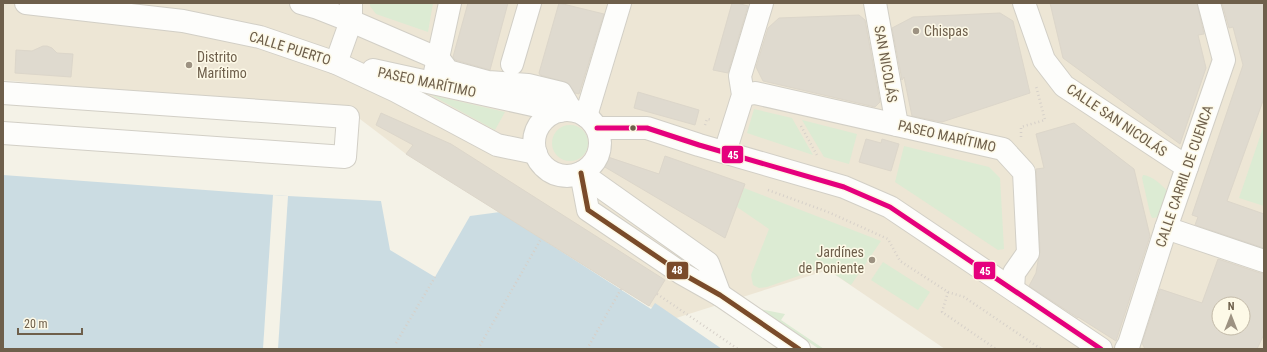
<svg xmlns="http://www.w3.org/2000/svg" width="1267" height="352" viewBox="0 0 1267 352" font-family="'Roboto Condensed',sans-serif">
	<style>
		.residential { fill: #ede6d5; fill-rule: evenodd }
		.green { fill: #dcebd3 }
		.water { fill: #cbdce2 }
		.pier { fill: #f4f2e7 }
		.building { fill: #dfdacf; stroke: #dcd6ca; fill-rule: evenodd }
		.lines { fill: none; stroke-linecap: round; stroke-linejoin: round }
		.minor-casing { stroke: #d2cfc6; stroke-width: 24 }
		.path { stroke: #d6d0c9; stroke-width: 2.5; stroke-dasharray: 1 3; stroke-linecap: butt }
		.minor { stroke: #fdfdfb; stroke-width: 22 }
		.bus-1-casing { stroke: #fdf9e7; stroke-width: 8 }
		.bus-2-casing { stroke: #fdf9e7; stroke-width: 8 }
		.bus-1 { stroke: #e5007d; stroke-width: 5 }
		.bus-2 { stroke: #7a4b2a; stroke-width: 5 }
		.poi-dot { fill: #9d9282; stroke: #fdf9e7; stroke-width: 1.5 }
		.bus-dot { fill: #6e5f4b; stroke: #fdf9e7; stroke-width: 1.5 }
		.labels { text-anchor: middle; stroke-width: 3; stroke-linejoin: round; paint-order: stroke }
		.poi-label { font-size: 14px; fill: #6e5f4b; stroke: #fdf9e7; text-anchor: start }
		.street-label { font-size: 14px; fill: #6e5f4b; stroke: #fdf9e7 }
		.line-badge { stroke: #fdf9e7; stroke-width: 1.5 }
		.badge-label { font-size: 11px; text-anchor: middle; font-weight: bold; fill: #fff }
	</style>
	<rect width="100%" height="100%" fill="#f4f2e7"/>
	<path class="residential" d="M3,3h1261v346h-319l-117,-79 -155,49 -24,-13 -243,-152 -54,-41 -349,-33zM1219,304h24v24h-24z"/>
	<g class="green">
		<polygon points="370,3 433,3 428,32 376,14 370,6"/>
		<polygon points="431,95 505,112 495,130"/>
		<polygon points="754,109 792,118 813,155 747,133"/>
		<polygon points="802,120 857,134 849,164 824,157"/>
		<circle cx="570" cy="143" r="18"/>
		<polygon points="1264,125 1264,206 1239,198"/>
		<polygon points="904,146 989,167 1000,178 1004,249 998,250 895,182"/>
		<path d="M1143,175c8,0 19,10 24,16l-8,26 -7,1 -2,-5 -8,-35z"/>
		<polygon points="744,188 881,241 851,285 824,267 767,287 759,288 753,285 751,275 769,229 737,207"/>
		<polygon points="883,262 930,292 918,310 871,280"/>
		<polygon points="760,309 785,314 781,320 824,349 819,349"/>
	</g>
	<polygon class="water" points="3,175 288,196 381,201 390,250 435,277 470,216 500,212 651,309 655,303 722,349 3,349"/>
	<polygon class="pier" points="273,195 288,196 278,349 263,349"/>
	<g class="building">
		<polygon points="468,3 508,3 490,70 455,60 453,57"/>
		<polygon points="559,3 604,14 579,94 575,93 568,83 540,75 539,73"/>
		<polygon points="732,3 737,3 748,6 728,73 713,70"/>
		<polygon points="1050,3 1197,3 1204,34 1198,35 1206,68 1180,144 1063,58"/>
		<polygon points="1222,3 1264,3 1264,98 1227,201 1264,214 1264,248 1195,225 1198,217 1192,215 1243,65 1233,27 1229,28"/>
		<polygon points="1000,13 1013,21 1030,93 942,122 912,116 904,77 902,80 892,28 913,17"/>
		<polygon points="859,15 865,20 880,102 875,107 763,81 756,67 768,28 779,18"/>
		<polygon points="43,46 47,46 52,48 57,53 73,54 71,77 15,73 16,50 32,51"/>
		<polygon points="638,92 699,110 695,125 634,108"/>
		<polygon points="381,113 451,144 665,280 649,306 406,154 413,145 376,125"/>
		<polygon points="1074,123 1134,169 1150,236 1116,341 1078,317 1078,318 1029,286 1036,273 1038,261 1040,252 1036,169 1044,168 1036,134"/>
		<polygon points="866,139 881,143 882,139 899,144 891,171 859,162"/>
		<polygon points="596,153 659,174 665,156 745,184 725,238 593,160"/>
		<path d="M1218,259l42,14h4v61l-7,15h-112l-3,-6 18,-54 42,14zM1219,304h24v24h-24z"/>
	</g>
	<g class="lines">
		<g class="minor-casing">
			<g id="minor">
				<polyline points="26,3 183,21 260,37 336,63 396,91 497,145 536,153"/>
				<polyline points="301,3 318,8 351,21 336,63"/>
				<polyline points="351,3 351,21 439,59 448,71 488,82 528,85 561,93 571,110"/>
				<polyline points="875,3 897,125"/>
				<polyline points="1024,3 1044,60 1064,86 1187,167"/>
				<polyline points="512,64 530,3"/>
				<polyline points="373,70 560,111"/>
				<polyline points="435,72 450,3"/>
				<polyline points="3,93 348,117 345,157 3,133"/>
				<polyline points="743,95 755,93 1003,149 1024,172 1028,253 1014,273 1013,289"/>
				<circle cx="567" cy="143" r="33"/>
				<polyline points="586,116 620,3"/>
				<polyline points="597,128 647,128 699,145 844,187 890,207 1101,349"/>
				<polyline points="725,152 743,95 740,76 762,3"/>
				<polyline points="581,173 588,210 681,273 720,295 799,349"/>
				<polyline points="581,173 708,263 720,295"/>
				<polyline points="1166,228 1264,261"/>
				<polyline points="1126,349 1129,344 1166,228 1224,60 1209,3"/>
			</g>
		</g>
		<g class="path">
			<polyline points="705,125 707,119 712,120"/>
			<polyline points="801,126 818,157"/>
			<polyline points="1021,137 1021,127 1045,120 1036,86"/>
			<polyline points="768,190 828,212 888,239 900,261 948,292 942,312 996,349"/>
			<polyline points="948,292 964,297 1041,349"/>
			<polyline points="657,294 738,349"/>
			<polyline points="396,343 435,277"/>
			<polyline points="478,349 541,239"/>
			<polyline points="587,349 621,289"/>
		</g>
		<use href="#minor" class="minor"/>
		<g class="bus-1-casing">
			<polyline id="bus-1" points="597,128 647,128 699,145 844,187 890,207 1101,349"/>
		</g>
		<g class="bus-2-casing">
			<polyline id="bus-2" points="581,173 588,210 681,273 720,295 799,349"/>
		</g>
		<use href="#bus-1" class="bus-1"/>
		<use href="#bus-2" class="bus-2"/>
	</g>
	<g class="poi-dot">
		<circle cx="916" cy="31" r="4"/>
		<circle cx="189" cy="65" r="4"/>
		<circle cx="872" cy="260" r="4"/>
	</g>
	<circle class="bus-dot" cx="633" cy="128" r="3.5"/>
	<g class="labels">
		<g class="poi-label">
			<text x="924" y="36">Chispas</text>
			<text x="197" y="62">Distrito<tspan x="197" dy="16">Marítimo</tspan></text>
			<text x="864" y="257" text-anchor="end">Jardínes<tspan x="864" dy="16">de Poniente</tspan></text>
		</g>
		<g class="street-label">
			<text transform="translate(290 48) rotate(17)" y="5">CALLE PUERTO</text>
			<text transform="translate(886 64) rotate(80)" y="5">SAN NICOLÁS</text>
			<text transform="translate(427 82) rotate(12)" y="5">PASEO MARÍTIMO</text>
			<text transform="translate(1117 120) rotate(34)" y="5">CALLE SAN NICOLÁS</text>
			<text transform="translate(947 136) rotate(13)" y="5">PASEO MARÍTIMO</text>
			<text transform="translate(1184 176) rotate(-71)" y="5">CALLE CARRIL DE CUENCA</text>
		</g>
	</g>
	<g class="line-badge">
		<rect x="721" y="145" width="23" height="19" rx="4" fill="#e5007d"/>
		<rect x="666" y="261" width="23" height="19" rx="4" fill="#7a4b2a"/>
		<rect x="973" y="261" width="23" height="19" rx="4" fill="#e5007d"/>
	</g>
	<g class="badge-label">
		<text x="733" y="159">45</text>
		<text x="677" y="274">48</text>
		<text x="985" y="275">45</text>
	</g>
	<rect width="1267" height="352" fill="none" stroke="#6e5f4b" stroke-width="8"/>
	<g transform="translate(1231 316)"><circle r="19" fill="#fdf9e7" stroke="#c4bba9"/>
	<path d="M0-3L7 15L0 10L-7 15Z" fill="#9d9282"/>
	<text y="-6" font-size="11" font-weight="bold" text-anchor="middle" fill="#6e5f4b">N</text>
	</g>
	<path d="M18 328v6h64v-6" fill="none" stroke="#6e5f4b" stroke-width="2"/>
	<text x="24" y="328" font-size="12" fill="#6e5f4b" stroke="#fdf9e7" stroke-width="3" paint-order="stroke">20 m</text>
</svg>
